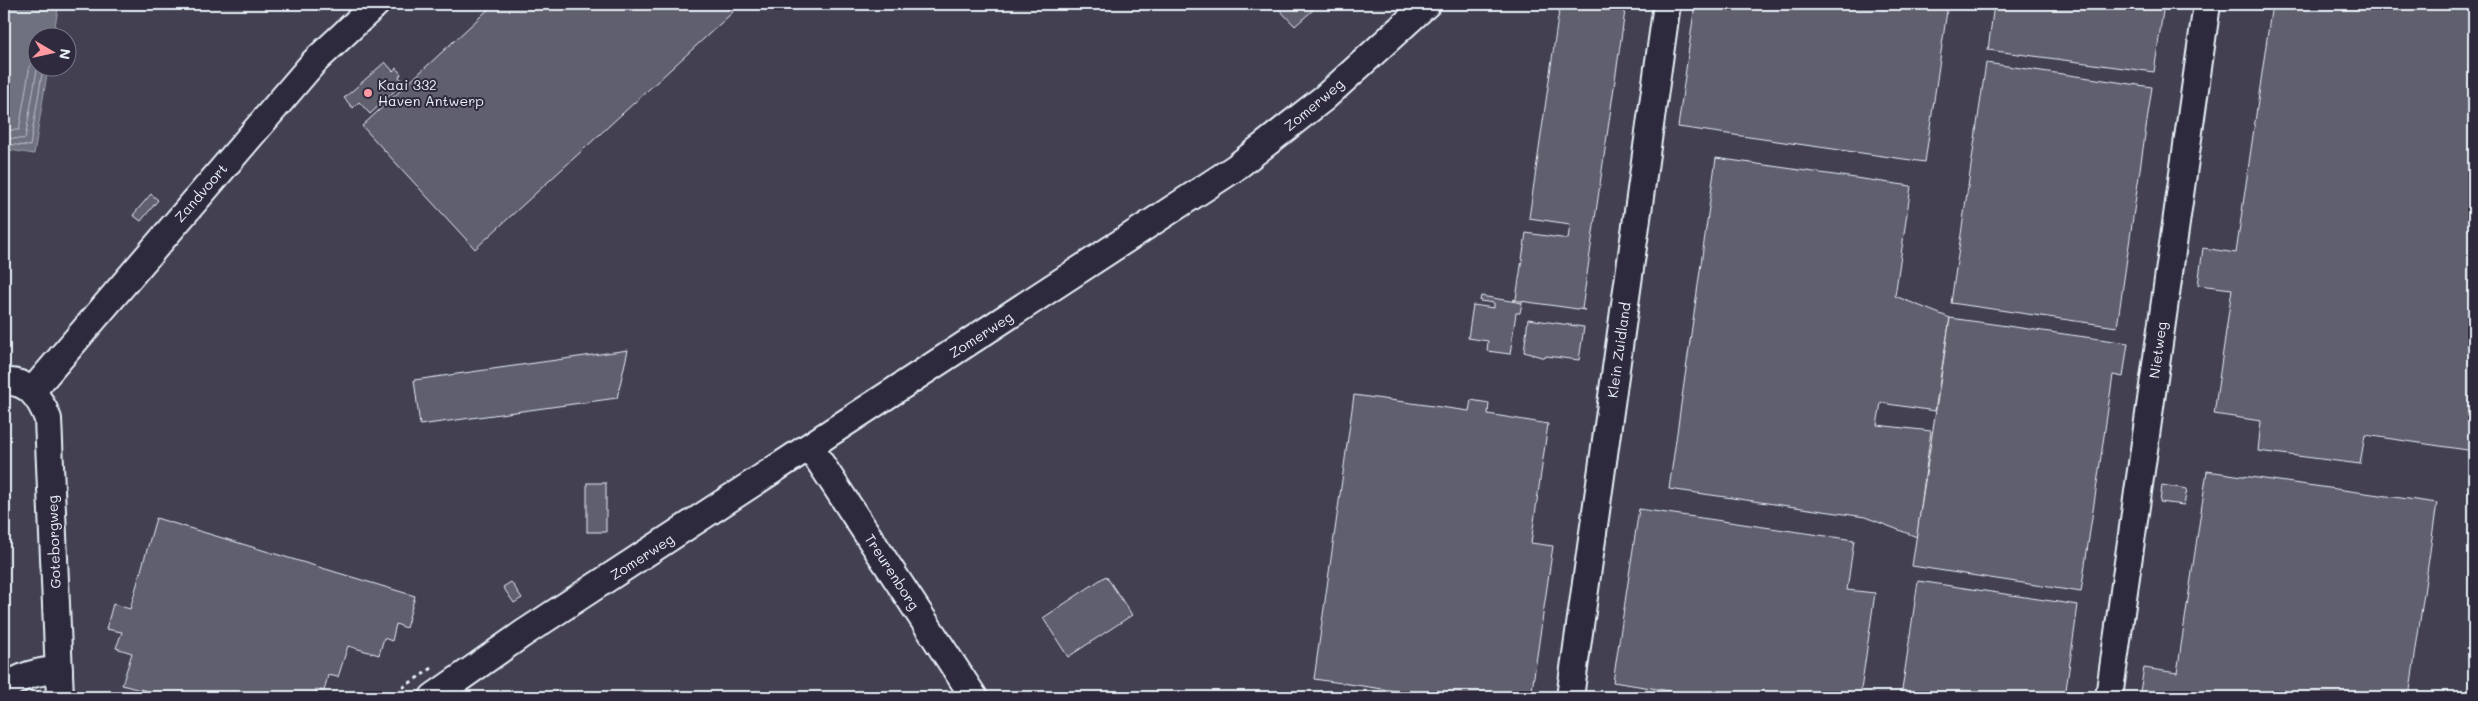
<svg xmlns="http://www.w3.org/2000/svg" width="2478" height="701" viewBox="0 0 2478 701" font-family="Mali,sans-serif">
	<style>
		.built { fill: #433f51 }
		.water { fill: #70717f; stroke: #a0a4af }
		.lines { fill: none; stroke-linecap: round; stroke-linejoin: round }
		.shore { stroke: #b8bec8; stroke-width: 1 }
		.building { fill: #605e6e; stroke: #e8f1f8 }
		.minor-casing { stroke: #e8f1f8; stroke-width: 30 }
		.path { stroke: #e8f1f8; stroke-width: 3; stroke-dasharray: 4 4; stroke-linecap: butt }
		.minor { stroke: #2f2a3d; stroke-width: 26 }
		.poi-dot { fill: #ff9aa2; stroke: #2f2a3d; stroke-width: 2 }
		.labels { text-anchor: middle; stroke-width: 4; stroke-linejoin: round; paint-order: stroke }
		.poi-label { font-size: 14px; fill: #e8f1f8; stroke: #2f2a3d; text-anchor: start }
		.street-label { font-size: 14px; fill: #e8f1f8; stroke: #2f2a3d }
	</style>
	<rect width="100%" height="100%" fill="#363244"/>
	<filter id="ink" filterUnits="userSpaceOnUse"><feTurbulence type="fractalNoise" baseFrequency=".02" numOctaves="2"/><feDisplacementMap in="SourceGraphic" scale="10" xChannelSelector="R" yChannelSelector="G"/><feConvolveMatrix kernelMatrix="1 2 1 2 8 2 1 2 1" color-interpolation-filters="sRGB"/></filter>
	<g filter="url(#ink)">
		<polygon class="built" points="59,4 2474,4 2474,697 4,697 4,149 34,154 48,68 68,68 68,38 53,37"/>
		<polygon class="water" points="4,4 59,4 53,37 38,38 38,68 48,68 34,154 4,149"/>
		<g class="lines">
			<g class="shore">
				<polyline points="4,130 19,130 30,65 38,53"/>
				<polyline points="4,138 25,139 38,64"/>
				<polyline points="4,144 30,146 43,68"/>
			</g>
		</g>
		<g class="building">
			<polygon points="494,4 726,4 733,12 475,249 362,126"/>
			<polygon points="1274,4 1307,4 1313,10 1295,26"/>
			<polygon points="1560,4 1626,4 1582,309 1585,310 1513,300 1516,299 1526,233 1568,239 1570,224 1529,218"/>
			<polygon points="1695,4 1948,4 1925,162 1678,127"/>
			<polygon points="1992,4 2164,4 2154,72 1988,50 1994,4"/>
			<polygon points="2272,4 2474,4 2474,451 2365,435 2360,464 2258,451 2261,421 2214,414 2232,289 2198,285 2203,248 2236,253"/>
			<polygon points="385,62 393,71 396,68 401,74 399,77 404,82 370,114 359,102 353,108 344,98"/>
			<polygon points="1986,63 2152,87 2117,327 1951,303"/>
			<polygon points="1716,158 1911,186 1895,296 1950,318 1935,411 1881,403 1877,425 1931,431 1917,537 1865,517 1669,489"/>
			<polygon points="151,194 158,200 141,221 133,215"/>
			<polygon points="1481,296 1522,303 1520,313 1516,313 1510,354 1487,351 1488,341 1468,338 1473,305 1494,308 1494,303 1480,301"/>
			<polygon points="1950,318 2128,343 2123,377 2113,375 2081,592 1912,566"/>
			<polygon points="1528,319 1584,327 1579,360 1546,356 1545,358 1524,352"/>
			<polygon points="628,350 617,398 420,425 414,380"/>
			<polygon points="1354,395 1469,411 1471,400 1489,403 1488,414 1548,424 1531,543 1553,546 1531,697 1438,697 1314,679"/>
			<polygon points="2207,471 2437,503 2409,697 2139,697 2144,668 2177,673"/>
			<rect x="587" y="483" width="19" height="49"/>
			<polygon points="2162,485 2187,489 2184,505 2160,502"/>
			<polygon points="1639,509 1854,540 1847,590 1875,593 1860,697 1675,697 1676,692 1613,682"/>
			<polygon points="156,518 415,596 406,628 396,624 392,641 384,638 379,655 348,646 338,677 328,675 324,691 316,689 314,697 166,697 122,685 132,653 116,648 122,632 106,629 113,604 130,609"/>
			<polygon points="1106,576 1132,615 1068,657 1043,618"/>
			<polygon points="1918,581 2078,605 2065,697 1901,697"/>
			<polygon points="511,582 522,598 514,603 503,587"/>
			<polygon points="140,689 166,697 120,697 121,692 137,696"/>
		</g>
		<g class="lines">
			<g class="minor-casing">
				<g id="minor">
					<path d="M4,382c24,-2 36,16 44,37l12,278"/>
					<polyline points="33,390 314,62 376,4"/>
					<polyline points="810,447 974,697"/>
					<path d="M4,688c17,-12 33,-17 55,-18"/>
					<polyline points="433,697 524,633 1235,168 1324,98 1427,4"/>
					<polyline points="1570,697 1667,4"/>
					<polyline points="2109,697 2207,4"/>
				</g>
			</g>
			<polyline class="path" points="389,697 432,668"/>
			<use href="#minor" class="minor"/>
		</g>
	</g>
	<circle class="poi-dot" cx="368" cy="93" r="5"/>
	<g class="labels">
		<g class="poi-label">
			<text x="378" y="90">Kaai 332<tspan x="378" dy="16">Haven Antwerp</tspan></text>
		</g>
		<g class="street-label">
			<text transform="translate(1314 105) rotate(-40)" y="5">Zomerweg</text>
			<text transform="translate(201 193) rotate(-49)" y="5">Zandvoort</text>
			<text transform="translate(981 335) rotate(-33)" y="5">Zomerweg</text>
			<text transform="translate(1619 350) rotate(-82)" y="5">Klein Zuidland</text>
			<text transform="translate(2158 350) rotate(-82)" y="5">Nietweg</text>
			<text transform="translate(54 542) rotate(-92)" y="5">Goteborgweg</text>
			<text transform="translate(642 557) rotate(-33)" y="5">Zomerweg</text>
			<text transform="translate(892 572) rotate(57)" y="5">Treurenborg</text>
		</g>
	</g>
	<rect width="2478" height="701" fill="none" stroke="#2f2a3d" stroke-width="20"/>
	<rect x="10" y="10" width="2458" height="681" fill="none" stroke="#e8f1f8" stroke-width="2" filter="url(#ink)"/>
	<g transform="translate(52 52) rotate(99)"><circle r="24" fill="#2f2a3d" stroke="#797a88"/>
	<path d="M0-4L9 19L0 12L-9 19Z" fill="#ff9aa2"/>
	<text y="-8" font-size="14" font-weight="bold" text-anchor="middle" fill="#e8f1f8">N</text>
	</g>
</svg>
